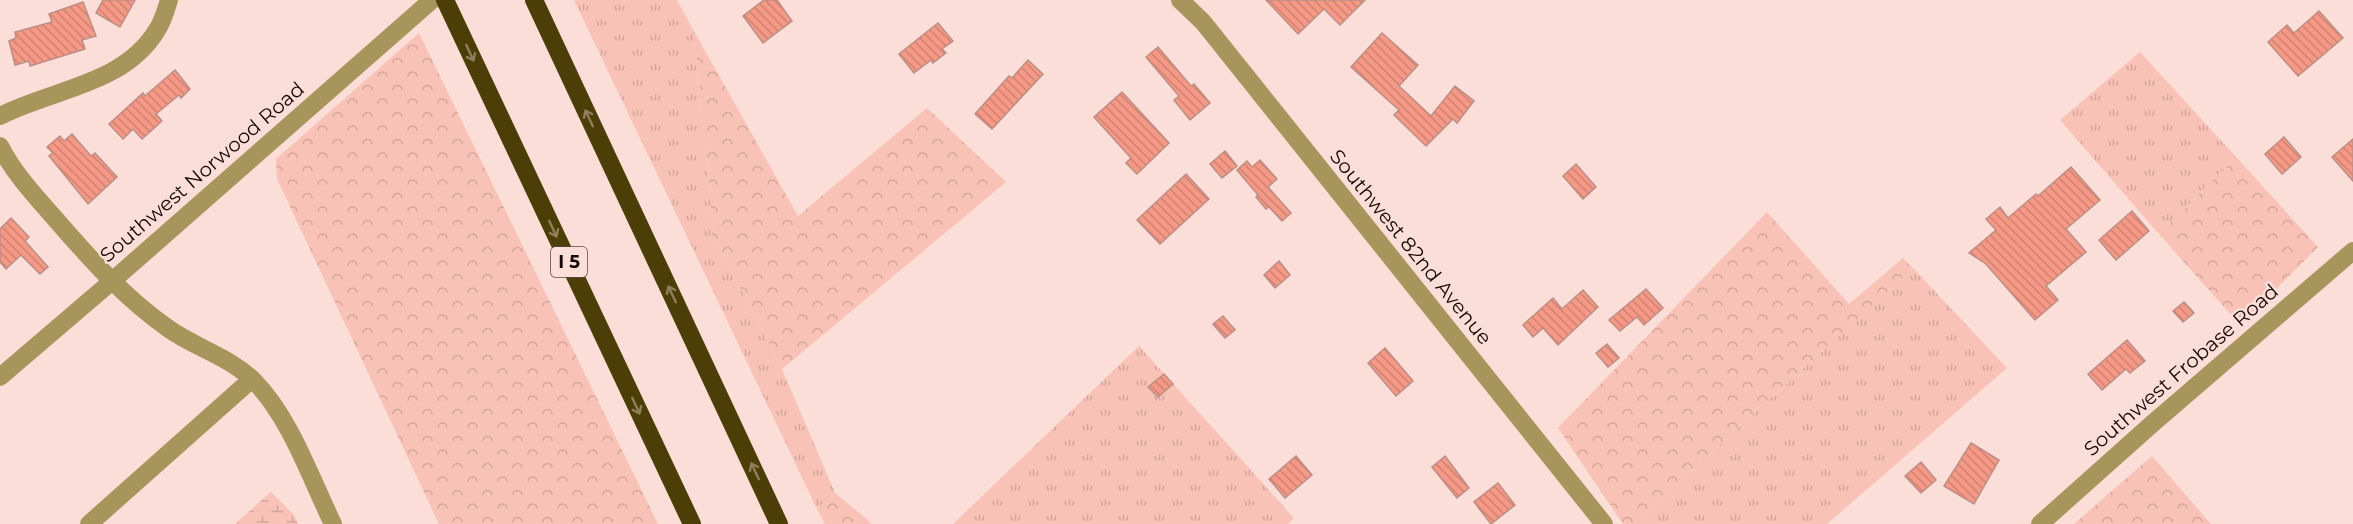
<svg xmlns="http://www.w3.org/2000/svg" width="2353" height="524" viewBox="0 0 2353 524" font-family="Montserrat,sans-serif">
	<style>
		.grass { fill: url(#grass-tufts) }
		.forest { fill: url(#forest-crowns) }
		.wetland { fill: url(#wetland-marsh) }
		.building { fill: url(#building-back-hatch); stroke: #bb8f86; stroke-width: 1.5 }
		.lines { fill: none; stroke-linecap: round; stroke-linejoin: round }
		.minor { stroke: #a8955c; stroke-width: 18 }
		.highway { stroke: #4d3e08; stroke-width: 18 }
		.oneway { stroke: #937e5b }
		.labels { text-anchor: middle; stroke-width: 5; stroke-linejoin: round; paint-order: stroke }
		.shield { fill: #fbded8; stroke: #5b4844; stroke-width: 1.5 }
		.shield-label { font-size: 18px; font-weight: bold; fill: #160805 }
		.street-label { font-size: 20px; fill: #160805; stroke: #fbded8 }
	</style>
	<defs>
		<pattern id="grass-tufts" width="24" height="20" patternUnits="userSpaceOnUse" patternTransform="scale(1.5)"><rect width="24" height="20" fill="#f8c2b6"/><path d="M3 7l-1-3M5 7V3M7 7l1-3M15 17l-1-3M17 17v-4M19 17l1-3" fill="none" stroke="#d4a59b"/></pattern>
		<pattern id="forest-crowns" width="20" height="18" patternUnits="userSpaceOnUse" patternTransform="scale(1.5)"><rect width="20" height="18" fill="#f8c2b6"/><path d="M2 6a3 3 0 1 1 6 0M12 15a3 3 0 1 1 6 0" fill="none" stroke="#d4a59b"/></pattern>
		<pattern id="wetland-marsh" width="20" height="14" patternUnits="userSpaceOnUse" patternTransform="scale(1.5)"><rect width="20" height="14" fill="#f8c2b6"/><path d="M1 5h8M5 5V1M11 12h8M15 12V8" fill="none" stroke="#d4a59b"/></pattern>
		<pattern id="building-back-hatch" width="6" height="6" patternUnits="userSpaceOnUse" patternTransform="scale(1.5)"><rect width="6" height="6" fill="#f59885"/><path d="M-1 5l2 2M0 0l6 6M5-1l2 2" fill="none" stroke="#d18271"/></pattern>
	</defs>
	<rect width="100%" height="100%" fill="#fbded8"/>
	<g class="grass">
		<polygon points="574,0 677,0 694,31 714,237 782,369 835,493 817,509"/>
		<polygon points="2140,52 2236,157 2159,234 2060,120"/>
		<polygon points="1913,268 2007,368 1827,524 1633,524"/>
		<polygon points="1139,346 1294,518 1288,524 953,524"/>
	</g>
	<g class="forest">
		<polygon points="694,31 798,216 927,108 1006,182 782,369 714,237"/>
		<polygon points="419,33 658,524 439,524 277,179 276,159"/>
		<polygon points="2236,157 2318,247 2240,325 2159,234"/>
		<polygon points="1767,212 1849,304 1903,258 1913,268 1633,524 1623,524 1558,428"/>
		<polygon points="2152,456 2211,524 2074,524"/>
		<polygon points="835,493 868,520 871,524 825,524 817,509"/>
	</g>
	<polygon class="wetland" points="271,492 294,515 298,524 235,524"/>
	<g class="building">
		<polygon points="103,0 135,0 120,27 96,13"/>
		<polygon points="764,0 777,0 792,21 763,43 743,16"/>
		<polygon points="1266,0 1365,0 1340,25 1324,9 1298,34"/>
		<polygon points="83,2 96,36 82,40 85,49 30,66 29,61 15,65 9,41 16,38 15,32 52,22 49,14"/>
		<polygon points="2319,11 2343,38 2298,76 2268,42 2287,25 2294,33"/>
		<polygon points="938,23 953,41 942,49 946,53 933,63 931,60 914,73 899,54"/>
		<polygon points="1382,33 1418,65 1399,86 1431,116 1455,86 1474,101 1457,123 1453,119 1426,146 1394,115 1399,110 1351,67"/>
		<polygon points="1158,47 1191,86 1194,84 1210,103 1190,120 1174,100 1179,96 1146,57"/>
		<polygon points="1028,60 1043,74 992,129 975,114 1009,76 1012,78"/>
		<polygon points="175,70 190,89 181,98 179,95 156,114 162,121 142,139 133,129 123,139 109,124 143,93 145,96"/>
		<polygon points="1122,92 1169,143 1137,174 1126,163 1131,158 1094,117"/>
		<polygon points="72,134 91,156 95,153 117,177 88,204 49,156 53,153 47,147 60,136 64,141"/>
		<polygon points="2284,137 2301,157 2282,174 2265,154"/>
		<polygon points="2353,139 2353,181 2332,157"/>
		<polygon points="1225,151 1237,166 1222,178 1210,164"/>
		<polygon points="1260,160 1277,179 1268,187 1291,213 1282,221 1269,207 1266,209 1256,197 1258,195 1237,170 1247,161 1252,167"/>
		<polygon points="1576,164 1596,187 1583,199 1563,176"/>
		<polygon points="2071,167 2100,200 2066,229 2086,252 2046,286 2058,300 2035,320 1985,263 1969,253 1996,230 1986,219 2000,207 2008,218 2036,194 2038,196"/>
		<polygon points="1186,174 1209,199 1160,244 1137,220"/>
		<polygon points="2132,211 2149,231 2116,260 2099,240"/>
		<polygon points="11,218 29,237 25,241 48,267 40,274 21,255 6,269 0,262 0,229"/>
		<polygon points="1279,261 1290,275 1275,288 1264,275"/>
		<polygon points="1646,289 1663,308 1644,325 1637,317 1620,331 1609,320"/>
		<polygon points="1583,290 1598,307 1558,345 1543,328 1533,337 1523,325 1553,298 1562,309"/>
		<polygon points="2184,302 2194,313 2183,322 2173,311"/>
		<polygon points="1223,316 1235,330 1225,338 1213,324"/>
		<polygon points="2127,340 2145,361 2130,373 2126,369 2102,390 2088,374"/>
		<polygon points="1607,344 1619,358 1608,367 1596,353"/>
		<polygon points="1385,348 1413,381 1396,396 1368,363"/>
		<polygon points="1164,374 1173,384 1158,397 1148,387"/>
		<polygon points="1971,443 1999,460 1974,504 1944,486"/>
		<polygon points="1296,456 1312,475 1285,498 1269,479"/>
		<polygon points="1445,456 1469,488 1457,498 1432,467"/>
		<polygon points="1921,462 1936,480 1921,493 1905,476"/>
		<polygon points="1498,483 1515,505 1491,524 1474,502"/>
	</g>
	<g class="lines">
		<g class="minor">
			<polyline points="1180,0 1203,22 1604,524"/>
			<path d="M0,116c52,-27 124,-31 157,-86 6,-9 9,-20 12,-30"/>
			<path d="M0,146c14,28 37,52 58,76 34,39 68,77 111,107 27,19 61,28 85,52 36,36 57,98 79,143"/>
			<polyline points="0,377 111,282 432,0"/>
			<polyline points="89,524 252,379"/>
			<polyline points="2040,524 2152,424 2353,251"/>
		</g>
		<g class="highway">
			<polyline points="445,0 692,524"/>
			<polyline points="534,0 779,524"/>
		</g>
	</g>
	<defs><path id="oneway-shaft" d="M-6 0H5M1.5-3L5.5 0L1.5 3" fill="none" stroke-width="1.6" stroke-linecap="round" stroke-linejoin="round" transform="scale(1.5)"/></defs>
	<g class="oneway">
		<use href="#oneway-shaft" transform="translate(470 53) rotate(65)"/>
		<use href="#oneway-shaft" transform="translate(589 118) rotate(-115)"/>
		<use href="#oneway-shaft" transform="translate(553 229) rotate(65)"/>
		<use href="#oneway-shaft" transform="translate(672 294) rotate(-115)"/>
		<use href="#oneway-shaft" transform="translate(636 406) rotate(65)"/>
		<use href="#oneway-shaft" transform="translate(755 471) rotate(-115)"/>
	</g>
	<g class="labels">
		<rect class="shield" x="551" y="247" width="36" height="30" rx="4.5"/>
		<g class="shield-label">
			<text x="569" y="268">I 5</text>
		</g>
		<g class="street-label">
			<text transform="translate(202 172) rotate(-41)" y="7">Southwest Norwood Road</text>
			<text transform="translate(1411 247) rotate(51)" y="7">Southwest 82nd Avenue</text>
			<text transform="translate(2181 370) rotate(-41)" y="7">Southwest Frobase Road</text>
		</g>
	</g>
</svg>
